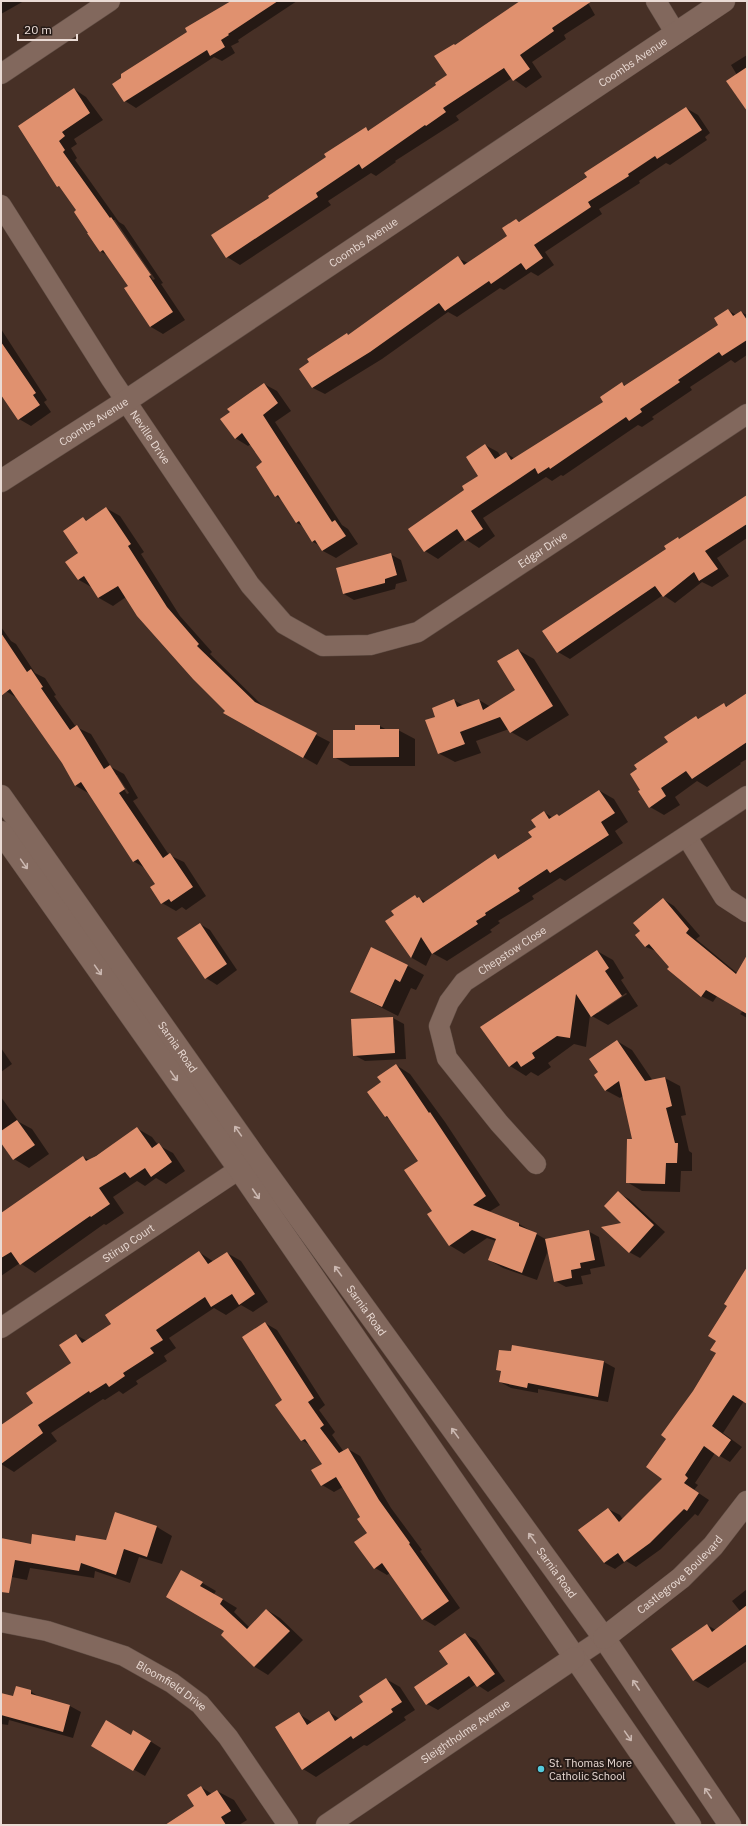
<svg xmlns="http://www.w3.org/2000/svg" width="748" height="1826" viewBox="0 0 748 1826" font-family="'IBM Plex Sans',sans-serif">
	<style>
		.shadow { fill: #0007; fill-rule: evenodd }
		.building { fill: #e0916f }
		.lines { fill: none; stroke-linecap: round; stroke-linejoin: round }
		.street-casing { stroke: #624f46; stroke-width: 21 }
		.secondary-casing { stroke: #624f46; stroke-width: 23 }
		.street { stroke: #82685d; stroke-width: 20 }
		.secondary { stroke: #82685d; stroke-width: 22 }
		.oneway { stroke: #cbb8b1 }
		.poi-dot { fill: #54cadc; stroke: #261b17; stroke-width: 1.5 }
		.labels { text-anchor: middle; stroke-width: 4; stroke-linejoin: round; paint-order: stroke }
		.street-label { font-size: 11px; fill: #eadbd5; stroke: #261b17 }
		.poi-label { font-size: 11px; fill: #eadbd5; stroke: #261b17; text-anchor: start }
	</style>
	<rect width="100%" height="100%" fill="#473026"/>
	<g class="shadow">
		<polygon points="1,1 24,1 1,14"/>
		<polygon points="233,1 297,1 238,40 239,42 231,46 235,53 222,61 214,57 136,108 125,101 189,32"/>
		<polygon points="521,1 587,1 595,15 564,35 566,39 532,62 542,77 526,88 512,78 456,116 459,120 395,161 396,162 376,176 371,173 328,201 331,205 240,265 227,257 271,198 366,128 370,131 438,85 448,75 456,46"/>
		<polygon points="747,55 747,103 737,75 731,65"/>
		<path d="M74,89l12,8 17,23 -29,19 3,5 -6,4 6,10 -2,2 44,62 5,3 39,58 -2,1 24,36 -22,14 -12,-7 -25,-39 3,-2 -22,-31 -7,-4 -22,-41 -15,-21 -5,-3 -39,-60zM112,220h3l40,59 -2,1z"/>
		<polygon points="686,108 698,115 710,133 705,137 707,140 670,165 666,163 639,181 640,183 599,209 602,214 545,252 554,265 538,276 531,272 504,290 500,288 457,317 448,312 382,359 325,394 313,388 300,369 458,258 468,263 509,236 517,220 521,222"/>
		<polygon points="728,310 736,315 741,312 747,315 747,355 735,363 731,360 690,387 692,390 652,417 654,419 642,427 638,425 563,476 561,475 552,481 546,477 483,518 495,536 479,548 465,539 438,559 425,551 409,529 466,490 480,476 485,445 498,452 501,457 506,453 515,459 605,402 622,383 626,386 720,325"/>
		<polygon points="1,329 47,400 44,402 51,412 31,426 19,419 1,393"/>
		<polygon points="264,384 277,391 291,411 275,422 342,525 348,529 358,544 336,558 323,551 319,545 313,542 303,526 297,523 282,500 276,496 264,463 251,444 248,446 235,438"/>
		<polygon points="747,496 747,538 717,558 729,576 712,587 702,582 675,603 663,595 570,659 558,652 678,538 680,539"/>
		<polygon points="106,508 120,516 144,552 141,554 180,616 212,652 210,654 266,709 330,742 317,765 238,720 227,711 126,597 113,606 99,598 93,588 79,580 66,562 80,553 83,518 88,521"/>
		<polygon points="390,554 401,560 407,581 396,584 395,589 354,600 344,594"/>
		<path d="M1,627l10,14 5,3 19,29 10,5 11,17 -2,1 22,31 15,7 20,33 13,7 14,24 -5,3 36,54 15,7 22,34 -20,14 -4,-3 -6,4 -14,-8 -11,-15 5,-4 -11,-16 -12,-7 -43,-67 -14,-8 -14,-24 -45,-64 -16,-10zM115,775h2l12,18 -2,1z"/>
		<polygon points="518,650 534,659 569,715 527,741 511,732 509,729 476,741 481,753 455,762 438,753 436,717 454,700 464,706 479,700 491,707 517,691"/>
		<polygon points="747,694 747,759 740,763 741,764 707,787 697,781 675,797 680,805 664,815 650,807 669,742 696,717 700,719 724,704 728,707"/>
		<polygon points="356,726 380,726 387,730 398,730 415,739 415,766 350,766 334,757 356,731"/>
		<polygon points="600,791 614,799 628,822 615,831 623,843 565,881 560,878 532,896 534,899 498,921 500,923 490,930 492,932 447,961 432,953 426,966 412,958 387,921 415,896 426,902 495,856 501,859 533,838 544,812 553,818 557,815 560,817"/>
		<polygon points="663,899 674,906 700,936 696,939 737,973 747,975 747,1018 740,1014 743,1011 717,996 713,1002 701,996 670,966 658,952 646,947 641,931"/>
		<polygon points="200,924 210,930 237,970 217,985 206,978 178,939"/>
		<path d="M597,951l16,9 11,18 -3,2 17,26 -30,19 -18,-10 -4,32 -12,-3 -26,19 3,4 -13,9 -7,-4 -5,4 -16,-10zM626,993l1,1 -29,19 -1,-1z"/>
		<polygon points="408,966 424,975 416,990 411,988 398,1016 351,992"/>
		<polygon points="393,1018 404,1024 406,1059 365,1061 354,1055 352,1020"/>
		<polygon points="617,1041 632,1050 653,1081 665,1078 680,1086 686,1115 681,1116 689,1151 692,1153 692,1171 681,1171 680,1192 642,1191 627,1182 633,1140 623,1096 620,1098 605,1090 600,1073"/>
		<polygon points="1,1048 12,1064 1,1072"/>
		<polygon points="396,1065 410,1074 445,1122 500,1205 489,1212 519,1224 547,1240 588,1231 599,1237 605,1266 590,1269 591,1274 581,1276 583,1284 566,1287 555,1281 548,1250 537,1280 503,1268 489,1260 496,1241 487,1238 464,1254 449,1245 433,1211 419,1161 391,1120 386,1117 383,1083"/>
		<polygon points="1,1097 19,1122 32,1129 49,1154 29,1168 14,1159 1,1142"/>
		<polygon points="138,1129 152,1137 158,1145 173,1153 185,1171 166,1184 156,1178 145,1186 137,1181 113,1197 124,1213 106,1225 104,1224 35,1273 20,1263 1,1276 1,1215 83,1157 89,1160"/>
		<polygon points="618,1193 629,1199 665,1232 640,1258 629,1252"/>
		<polygon points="199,1252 214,1262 227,1253 241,1261 268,1302 253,1312 241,1305 226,1315 214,1308 169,1338 176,1348 164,1356 167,1361 136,1381 138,1384 123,1394 119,1391 105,1400 103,1399 51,1433 57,1441 14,1472 1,1464 1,1426 34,1403 72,1363 76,1335 87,1341 112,1325"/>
		<polygon points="747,1271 747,1402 744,1401 723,1433 742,1447 730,1462 715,1453 695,1483 698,1485 694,1490 709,1500 698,1516 695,1514 661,1549 636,1567 626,1561 615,1569 604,1563 608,1509 620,1515 623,1520 664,1479 667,1439 717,1353 717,1341 729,1306"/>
		<polygon points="265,1323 277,1330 325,1405 319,1410 335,1432 332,1435 344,1452 348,1449 360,1456 391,1508 422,1550 420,1551 460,1608 435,1626 423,1619 390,1573 387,1575 375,1568 369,1533 343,1487 334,1492 322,1485 324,1464 311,1446 302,1440 283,1400"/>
		<polygon points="512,1346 604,1362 615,1368 608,1402 538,1389 538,1393 511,1388 500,1382 502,1372 497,1369 511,1352"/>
		<polygon points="116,1513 157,1527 172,1536 162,1564 139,1557 130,1583 95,1571 94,1578 30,1568 27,1580 1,1575 1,1539 32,1545 106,1541"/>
		<polygon points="182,1571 216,1591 214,1594 237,1608 234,1612 250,1628 267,1610 280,1618 303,1640 268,1675 255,1667 222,1635 226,1631"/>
		<polygon points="747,1589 747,1661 708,1688 694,1680 707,1625 716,1630 740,1611 732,1601"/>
		<polygon points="465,1634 476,1640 505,1681 488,1692 476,1684 438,1710 427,1704"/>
		<polygon points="386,1679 400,1687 415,1710 404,1717 406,1720 367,1746 364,1745 316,1777 303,1769 299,1714 312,1722 329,1712 340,1719 364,1703"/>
		<polygon points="30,1691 41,1698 70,1706 81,1712 73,1738 9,1720 8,1725 1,1724 1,1694 14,1697"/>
		<polygon points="134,1731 161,1748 145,1776 93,1746 131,1736"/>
		<polygon points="201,1787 212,1794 217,1791 234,1800 247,1820 239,1825 167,1825 195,1807"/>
	</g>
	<g class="building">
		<polygon points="231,1 278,1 228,34 229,35 221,40 225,47 210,56 207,50 124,102 112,84 121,78 121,74 187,32 185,28"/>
		<polygon points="520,1 592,1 552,28 554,31 520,55 530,69 513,81 504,68 443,108 446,112 426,126 425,125 362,169 359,164 316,193 318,197 226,258 211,235 269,198 268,196 326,157 324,154 366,127 368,131 436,85 435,83 447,75 434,56 454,44 455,45"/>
		<polygon points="747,67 747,111 726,81"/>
		<polygon points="74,88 90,113 62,132 65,136 59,141 65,150 63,152 110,218 111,217 151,275 149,276 173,312 150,327 124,288 128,286 103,250 100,252 87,233 88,233 74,212 76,210 59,186 57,187 18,126"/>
		<polygon points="686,107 702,130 657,159 655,156 628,174 629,176 588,202 591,207 534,245 543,258 526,270 521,263 491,284 489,281 445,311 439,303 370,352 312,388 299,369 309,362 307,359 347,333 348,335 458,256 464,265 507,236 502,228 516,219 519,222 587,177 584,173"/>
		<polygon points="728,309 733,316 741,311 747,320 747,340 722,356 719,352 678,380 680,382 640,409 642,412 629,421 626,417 550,469 549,467 538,474 535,468 471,511 483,529 465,541 457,529 424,552 408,529 464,490 462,486 478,476 466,457 485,444 495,459 506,452 511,460 603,402 600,397 622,382 624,386 718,325 714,318"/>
		<polygon points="1,342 36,393 33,395 40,405 18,420 1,395"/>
		<polygon points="264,383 278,403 263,415 332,522 335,520 346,536 322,551 315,540 312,542 299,521 296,523 278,495 275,497 256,467 262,462 242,433 235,439 220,419 230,412 227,409"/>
		<polygon points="747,495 747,524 705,551 718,569 699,581 694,572 663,597 655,586 557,653 542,631 666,549 664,546 678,537 679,539"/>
		<polygon points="106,507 131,544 128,546 167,607 199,644 197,646 255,702 317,733 303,758 223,713 225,711 193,679 137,616 118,586 98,598 84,576 78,580 65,562 78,553 63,531 83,517 86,521"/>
		<polygon points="391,553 397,575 385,579 385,583 343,594 336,568"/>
		<polygon points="1,633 27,672 31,669 43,687 41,688 70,730 77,725 104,769 110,765 125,789 119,793 163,858 170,853 193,887 171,902 169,899 161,904 150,887 155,884 138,859 133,862 81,782 75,786 62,763 10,689 1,696"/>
		<polygon points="518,649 553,706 510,733 500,717 460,732 465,744 438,754 425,720 435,717 432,708 454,699 457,707 479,699 483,710 515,690 497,661"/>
		<polygon points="747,693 747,742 692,779 686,771 661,788 666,796 649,808 638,791 640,790 630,774 637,769 634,765 668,742 664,737 696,716 698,719 724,703 726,707"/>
		<polygon points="355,725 380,725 380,729 399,729 399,757 333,758 333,730 355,730"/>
		<polygon points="599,790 615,813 601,822 609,835 550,873 547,869 518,888 520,891 485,913 486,915 476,921 478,924 432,954 421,937 411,958 385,921 394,915 391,911 415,895 417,898 419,897 423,903 495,854 498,859 532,837 528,832 536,827 531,820 544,811 549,819 557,814 559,816"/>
		<polygon points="663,898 689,929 686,933 736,974 747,955 747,1014 706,990 701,997 667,969 669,967 649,944 645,947 635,935 640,931 633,923"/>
		<polygon points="200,923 227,964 205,979 177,938"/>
		<polygon points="371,947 408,965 400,982 395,979 382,1007 350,992"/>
		<polygon points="597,950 609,968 605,971 622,996 591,1017 576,994 570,1038 557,1036 532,1053 535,1058 521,1067 517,1061 509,1067 480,1027"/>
		<polygon points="393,1017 395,1053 353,1056 351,1019"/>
		<polygon points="617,1040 645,1081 665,1077 672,1106 666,1108 675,1143 678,1143 677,1163 666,1163 665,1184 626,1183 627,1139 632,1139 619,1081 605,1091 594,1075 598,1072 589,1059"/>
		<polygon points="396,1064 429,1113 430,1112 486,1196 473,1205 519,1223 519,1226 537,1233 522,1273 488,1260 496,1239 472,1230 449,1246 427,1214 432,1211 404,1170 418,1161 387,1116 385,1117 367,1092 381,1082 377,1077"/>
		<polygon points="17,1120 35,1145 13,1160 1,1143 1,1131"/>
		<polygon points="137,1127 152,1148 159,1143 172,1162 151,1177 145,1168 130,1178 125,1172 99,1188 110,1204 91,1217 90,1216 20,1265 11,1252 1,1258 1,1213 83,1156 86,1161 96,1156"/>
		<polygon points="618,1191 654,1225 629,1253 601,1227 621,1223 604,1206"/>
		<polygon points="589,1230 595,1260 580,1263 581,1268 571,1270 572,1278 554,1282 545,1239"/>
		<polygon points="199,1251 208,1264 227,1252 255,1294 239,1305 232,1294 211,1307 205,1297 156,1330 163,1340 150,1348 154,1353 123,1373 125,1376 109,1387 106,1383 90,1393 89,1391 38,1425 43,1433 1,1464 1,1425 33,1403 26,1393 71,1363 59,1345 76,1334 82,1343 111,1324 105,1315"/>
		<polygon points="747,1267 747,1404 733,1395 712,1426 731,1440 719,1457 704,1446 685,1475 688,1478 684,1483 699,1493 687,1511 684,1509 650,1543 624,1562 618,1553 604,1563 578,1530 608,1508 619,1522 662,1479 646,1467 666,1439 661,1435 693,1391 716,1353 710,1350 716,1341 708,1336 727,1306 724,1304"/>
		<polygon points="265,1322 314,1398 308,1402 324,1425 320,1428 339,1453 348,1448 379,1500 410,1543 409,1544 449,1601 422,1620 382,1563 374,1569 354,1542 367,1533 357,1519 360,1517 336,1477 321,1486 311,1470 322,1464 305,1439 301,1441 275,1405 282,1400 242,1337"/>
		<polygon points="512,1345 604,1361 598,1397 528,1383 527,1388 499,1382 501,1371 496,1370 499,1350 511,1351"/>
		<polygon points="115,1512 157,1526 147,1557 124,1549 116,1575 81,1563 79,1571 15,1560 9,1593 1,1592 1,1538 31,1544 32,1534 75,1541 76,1535 106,1540"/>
		<polygon points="181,1570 203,1582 200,1586 223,1599 220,1604 247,1629 266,1609 290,1631 254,1667 221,1635 224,1631 166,1597"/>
		<polygon points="747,1605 747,1644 693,1681 671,1649 707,1624 712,1632"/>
		<polygon points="465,1633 495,1674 477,1687 469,1676 426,1705 414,1687 448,1664 439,1651"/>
		<polygon points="386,1678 402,1702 391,1709 393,1712 353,1739 351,1736 302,1770 275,1727 299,1712 307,1725 329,1711 335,1721 363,1702 359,1696"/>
		<polygon points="16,1686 31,1690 31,1694 70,1705 63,1732 1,1715 1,1693 13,1696"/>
		<polygon points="106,1720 131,1735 133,1730 151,1741 133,1771 91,1746"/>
		<polygon points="201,1786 207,1796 217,1790 231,1811 221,1817 226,1825 165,1825 194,1806 187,1795"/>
	</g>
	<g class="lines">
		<g class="street-casing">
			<g id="street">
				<polyline points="656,1 676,34"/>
				<polyline points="1,74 110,1"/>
				<path id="s1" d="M1,205l110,174 139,206 34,39 39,22 47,-1 48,-13 329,-218"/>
				<polyline points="687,837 724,897 747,912"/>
				<path id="s2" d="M536,1164l-37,-41 -52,-65 -8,-32 10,-24 15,-20 283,-186"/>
				<path id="s3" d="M1,1328l252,-168"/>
				<path id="s4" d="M1,1622l46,9 77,25 48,27 28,21 28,33 60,88"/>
				<polyline points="574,1658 604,1638"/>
			</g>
		</g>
		<g class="secondary-casing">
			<g id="secondary">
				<path id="s5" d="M1,481l125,-80 598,-400"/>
				<path id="s6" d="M1,796l255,362 348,480 126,187"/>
				<polyline points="1,832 239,1169 690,1825"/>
				<path id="s7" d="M604,1638l77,-60 32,-32 34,-44"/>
				<path id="s8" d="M327,1825l247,-167"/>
			</g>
		</g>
		<use href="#street" class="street"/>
		<use href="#secondary" class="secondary"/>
	</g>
	<defs><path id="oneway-shaft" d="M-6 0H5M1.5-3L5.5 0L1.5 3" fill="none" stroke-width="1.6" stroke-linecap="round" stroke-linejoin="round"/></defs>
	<g class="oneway">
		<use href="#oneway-shaft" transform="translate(24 864) rotate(55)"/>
		<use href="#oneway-shaft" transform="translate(98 970) rotate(55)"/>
		<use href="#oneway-shaft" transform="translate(174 1076) rotate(55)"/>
		<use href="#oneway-shaft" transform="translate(238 1131) rotate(-125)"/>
		<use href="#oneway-shaft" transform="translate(256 1194) rotate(56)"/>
		<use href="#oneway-shaft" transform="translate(338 1271) rotate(-126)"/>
		<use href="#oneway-shaft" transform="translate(455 1433) rotate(-126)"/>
		<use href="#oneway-shaft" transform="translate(532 1538) rotate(-126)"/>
		<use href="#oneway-shaft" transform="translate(636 1685) rotate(-124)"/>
		<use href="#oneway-shaft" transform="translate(628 1736) rotate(55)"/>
		<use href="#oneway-shaft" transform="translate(708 1793) rotate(-124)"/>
	</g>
	<circle class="poi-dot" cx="541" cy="1769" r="4"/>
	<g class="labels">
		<g class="street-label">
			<text dy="4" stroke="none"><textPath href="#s5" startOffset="758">Coombs Avenue</textPath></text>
			<text dy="4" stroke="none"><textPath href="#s5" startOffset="434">Coombs Avenue</textPath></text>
			<text dy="4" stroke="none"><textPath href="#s5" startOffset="110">Coombs Avenue</textPath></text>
			<text dy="4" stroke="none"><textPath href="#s1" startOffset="276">Neville Drive</textPath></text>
			<text dy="4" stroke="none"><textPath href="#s1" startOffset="797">Edgar Drive</textPath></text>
			<text dy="4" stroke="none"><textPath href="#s2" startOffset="280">Chepstow Close</textPath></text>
			<text dy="4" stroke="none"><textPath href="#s6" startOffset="307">Sarnia Road</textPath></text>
			<text dy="4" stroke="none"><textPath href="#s3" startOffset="153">Stirup Court</textPath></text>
			<text dy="4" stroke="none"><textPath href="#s6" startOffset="631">Sarnia Road</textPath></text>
			<text dy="4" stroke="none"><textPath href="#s6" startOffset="955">Sarnia Road</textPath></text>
			<text dy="4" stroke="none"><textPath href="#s7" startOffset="99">Castlegrove Boulevard</textPath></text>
			<text dy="4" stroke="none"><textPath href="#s4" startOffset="184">Bloomfield Drive</textPath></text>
			<text dy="4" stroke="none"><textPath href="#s8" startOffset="167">Sleightholme Avenue</textPath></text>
		</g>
		<g class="poi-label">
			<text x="549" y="1767">St. Thomas More<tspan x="549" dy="13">Catholic School</tspan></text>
		</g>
	</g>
	<rect width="748" height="1826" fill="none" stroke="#eadbd5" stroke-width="4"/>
	<path d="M18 34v6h59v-6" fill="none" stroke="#eadbd5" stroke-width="2"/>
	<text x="24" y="34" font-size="12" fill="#eadbd5" stroke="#261b17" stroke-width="3" paint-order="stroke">20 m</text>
</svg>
